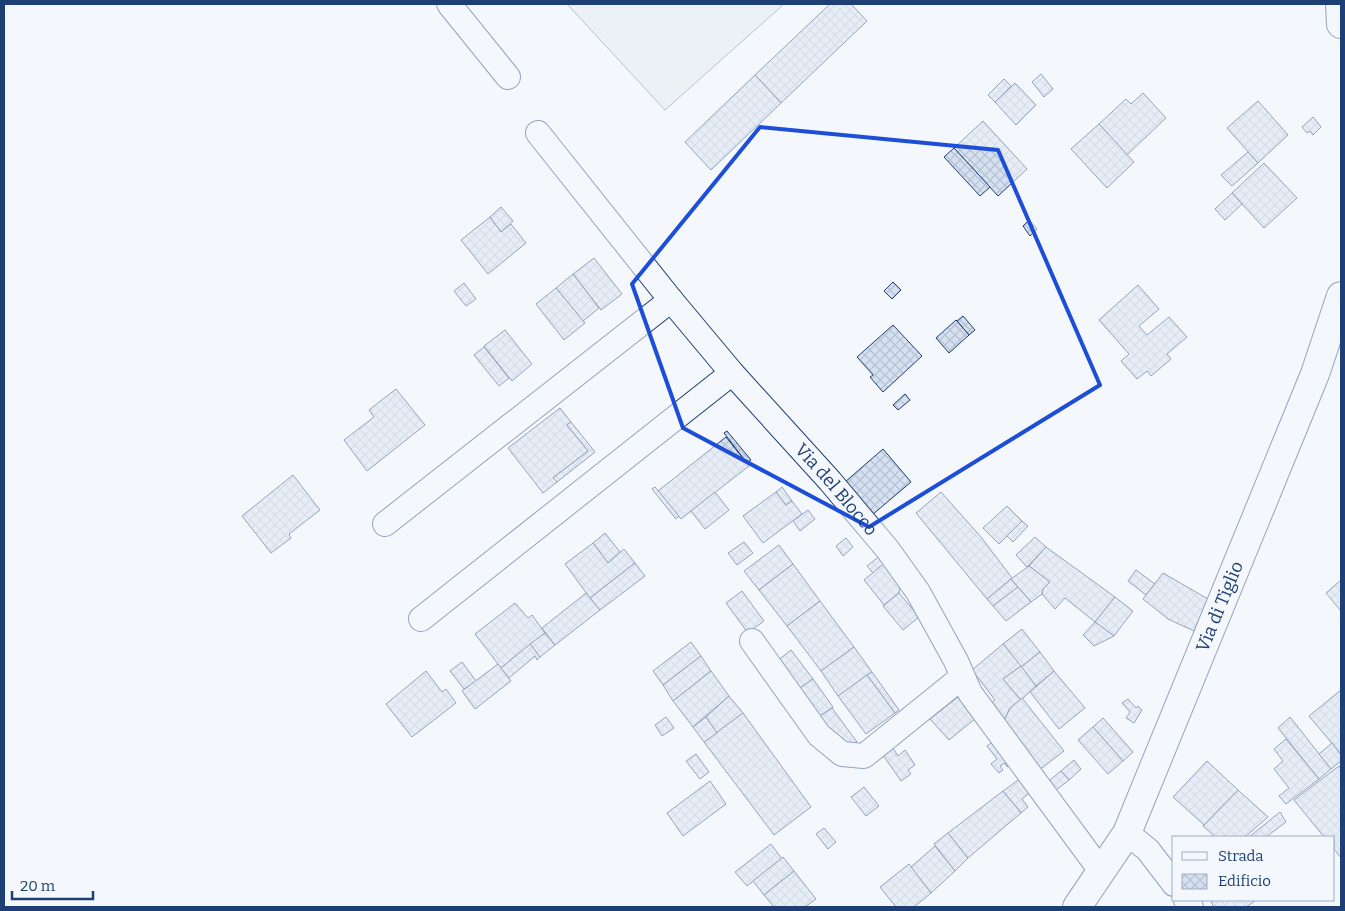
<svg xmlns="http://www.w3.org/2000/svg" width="1345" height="911" viewBox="0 0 1345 911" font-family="Bitter,serif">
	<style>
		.garden { fill: #e3e9f0; stroke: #687fa3 }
		.building { fill: url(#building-cross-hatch); stroke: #1d3f73 }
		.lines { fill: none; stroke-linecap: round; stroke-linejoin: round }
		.street-casing { stroke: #1d3f73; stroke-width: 26 }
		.primary-casing { stroke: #1d3f73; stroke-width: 30 }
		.street { stroke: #f4f7fb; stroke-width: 24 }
		.primary { stroke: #f4f7fb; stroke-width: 28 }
		.marked { fill: none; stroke: #1d4ed8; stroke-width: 4; stroke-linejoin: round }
		.labels { text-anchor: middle; stroke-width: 4; stroke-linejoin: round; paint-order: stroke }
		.street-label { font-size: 18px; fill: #1d3f73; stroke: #f4f7fb }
	</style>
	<defs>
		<pattern id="building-cross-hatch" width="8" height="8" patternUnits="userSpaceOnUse" patternTransform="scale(1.25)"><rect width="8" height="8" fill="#d5e0f0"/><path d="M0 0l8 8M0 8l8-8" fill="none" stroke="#b6c1d1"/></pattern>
	</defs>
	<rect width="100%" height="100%" fill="#f4f7fb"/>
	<polygon class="garden" points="567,4 784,4 665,110"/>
	<g class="building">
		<polygon points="830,4 851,4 867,21 781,103 755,75"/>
		<polygon points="1041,74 1053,89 1044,97 1032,82"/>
		<polygon points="755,75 781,103 711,170 685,142"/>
		<polygon points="1004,79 1011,86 995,102 988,95"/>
		<polygon points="1015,83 1036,105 1016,125 995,102"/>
		<polygon points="1143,93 1166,118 1127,155 1099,124 1126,99 1131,104"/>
		<polygon points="1258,101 1288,135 1258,163 1227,128"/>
		<polygon points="1313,117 1321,127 1313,135 1310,131 1307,133 1302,127"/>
		<polygon points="983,121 1027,169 998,196 954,148"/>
		<polygon points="1099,124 1134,162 1107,188 1071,149"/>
		<polygon points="954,148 990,187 980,196 944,157"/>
		<polygon points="1248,152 1258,163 1232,186 1221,175"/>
		<polygon points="1264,163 1297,198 1264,228 1232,193"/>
		<polygon points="1232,193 1242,204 1225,220 1215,209"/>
		<polygon points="501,207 513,221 501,232 490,217"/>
		<polygon points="490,217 501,232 511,224 526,243 488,274 461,240"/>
		<polygon points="1029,220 1037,229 1030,236 1023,226"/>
		<polygon points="594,258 622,294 601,310 573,274"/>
		<polygon points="573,274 599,308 583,321 556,288"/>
		<polygon points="893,282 901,290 892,299 884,291"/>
		<polygon points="464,283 476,299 466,306 454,291"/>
		<polygon points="1138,285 1159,309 1139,326 1147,335 1169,317 1187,337 1167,354 1171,359 1151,376 1147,371 1137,379 1121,361 1129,354 1099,320"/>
		<polygon points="556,288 585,323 564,340 536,304"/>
		<polygon points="963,316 975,330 969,335 957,321"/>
		<polygon points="956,320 969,335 949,353 936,338"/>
		<polygon points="893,325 922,356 883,392 870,377 873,375 857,357"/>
		<polygon points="505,330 532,364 512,381 484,346"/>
		<polygon points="484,347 509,378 499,386 474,355"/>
		<polygon points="396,389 425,425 367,471 344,440 374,417 369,410"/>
		<polygon points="905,394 910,400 898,410 893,405"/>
		<polygon points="560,408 571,422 567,425 588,451 553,478 557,482 543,493 508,448"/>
		<polygon points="571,422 595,452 557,482 553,478 588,451 567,425"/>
		<polygon points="727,431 751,460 747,463 724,433"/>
		<polygon points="726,437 749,466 681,519 658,491"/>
		<polygon points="883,449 911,482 872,515 845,482"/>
		<polygon points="293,475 320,510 289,534 291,538 271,553 242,516"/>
		<polygon points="655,487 679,516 676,519 652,489"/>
		<polygon points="782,487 792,501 786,505 776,492"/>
		<polygon points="715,492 729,510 705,529 691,511"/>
		<polygon points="776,492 786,505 792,501 802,514 763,543 743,516"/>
		<polygon points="941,492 981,537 1012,578 987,599 916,513"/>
		<polygon points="1007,506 1022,521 999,544 983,528"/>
		<polygon points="808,510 815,519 800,531 793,521"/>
		<polygon points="1022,521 1028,526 1013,542 1007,536"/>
		<polygon points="605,533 620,552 608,563 593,543"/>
		<polygon points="1035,537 1046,547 1027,567 1016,555"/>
		<polygon points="846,538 853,547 843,556 836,546"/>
		<polygon points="744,542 753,553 737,565 728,553"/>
		<polygon points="593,543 608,563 624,549 635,563 590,598 565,564"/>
		<polygon points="779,545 793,564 759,590 744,571"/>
		<polygon points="1046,547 1115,597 1095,622 1065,598 1055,609 1042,594 1043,589 1050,582 1029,566"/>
		<polygon points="881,555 887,561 873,573 867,566"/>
		<polygon points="887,561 902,580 899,593 884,605 864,580"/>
		<polygon points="635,563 645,576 600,610 590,598"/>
		<polygon points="793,564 820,601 787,626 759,590"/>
		<polygon points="1029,566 1050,582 1043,589 1042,594 1031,602 1011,579"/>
		<polygon points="1136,570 1155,584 1146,595 1128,581"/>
		<polygon points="1163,573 1208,599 1194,631 1168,619 1143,599"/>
		<polygon points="1011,579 1018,587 993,606 987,599"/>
		<polygon points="1341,580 1341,611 1326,593"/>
		<polygon points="1018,587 1031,602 1006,621 993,606"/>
		<polygon points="742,591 764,621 748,633 726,603"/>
		<polygon points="586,593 600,610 555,645 542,628"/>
		<polygon points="899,593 919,617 903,630 883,606"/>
		<polygon points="1115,597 1133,611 1114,636 1095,622"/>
		<polygon points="820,601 854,647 821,671 787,626"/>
		<polygon points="515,603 528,618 532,615 545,633 501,668 475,634"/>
		<polygon points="1095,622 1114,636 1094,646 1083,635"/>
		<polygon points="1022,629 1040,652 1021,667 1003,644"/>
		<polygon points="545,633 555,645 540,657 530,644"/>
		<polygon points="691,642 701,656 663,685 653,671"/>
		<polygon points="530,644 540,657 537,660 535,656 509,678 501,668"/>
		<polygon points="1003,644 1021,666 1003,679 1021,700 1010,708 1004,721 990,704 995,700 972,670"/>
		<polygon points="854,647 872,672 838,696 821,671"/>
		<polygon points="791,650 813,679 793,693 772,665"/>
		<polygon points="1040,652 1054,671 1036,686 1021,667"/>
		<polygon points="701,656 711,671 673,701 663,685"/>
		<polygon points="462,662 476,681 464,689 450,671"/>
		<polygon points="498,664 511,681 475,709 462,691"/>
		<polygon points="1021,666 1036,686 1021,700 1003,679"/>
		<polygon points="426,671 442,692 446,689 456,703 412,737 386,704"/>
		<polygon points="711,671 729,696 693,727 673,701"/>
		<polygon points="1054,671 1085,708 1059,729 1030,692"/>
		<polygon points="872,672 899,710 895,713 867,675"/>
		<polygon points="867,675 895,713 866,734 838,696"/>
		<polygon points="813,679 833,707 814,720 794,692"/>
		<polygon points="1341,690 1341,753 1340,753 1309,716"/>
		<polygon points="729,696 743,713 717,733 706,717"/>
		<polygon points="958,697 976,718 949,740 930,719"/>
		<polygon points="1022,698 1064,751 1038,771 1004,721 1010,708"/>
		<polygon points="1128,699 1136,708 1138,706 1142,710 1134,723 1126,718 1130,712 1122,703"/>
		<polygon points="832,708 857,742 838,747 814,720"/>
		<polygon points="743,713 811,807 774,835 704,742"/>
		<polygon points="666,717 674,728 662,736 655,725"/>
		<polygon points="706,717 717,733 704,742 693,727"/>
		<polygon points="1290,717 1331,769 1319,779 1278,728"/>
		<polygon points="1103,718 1133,752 1123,761 1093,727"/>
		<polygon points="1093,727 1123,761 1108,774 1078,740"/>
		<polygon points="1286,739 1319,779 1286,804 1279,796 1289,788 1274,769 1283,761 1274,749"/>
		<polygon points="994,741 1011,764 1007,767 1005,763 1000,766 1003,770 999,773 991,764 997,759 987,746"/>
		<polygon points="1332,743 1341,755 1341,761 1331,769 1319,754"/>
		<polygon points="893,748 898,756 905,750 915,765 908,770 911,774 901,781 883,755"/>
		<polygon points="696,754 709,772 700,779 686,761"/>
		<polygon points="1074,760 1081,769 1069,780 1061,771"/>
		<polygon points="1207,761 1238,790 1204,825 1173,797"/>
		<polygon points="1339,766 1341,769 1341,858 1334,849 1334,837 1324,837 1294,800"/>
		<polygon points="1061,771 1069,780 1056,790 1049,781"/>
		<polygon points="1021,778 1031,792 1022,799 1028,807 1021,813 1003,791"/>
		<polygon points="710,781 726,804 683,836 667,813"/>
		<polygon points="864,787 879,806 866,816 851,797"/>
		<polygon points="1238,790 1268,817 1245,837 1215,837 1203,826"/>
		<polygon points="1003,791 1021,813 968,858 948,833"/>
		<polygon points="1280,812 1286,822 1266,837 1249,837"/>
		<polygon points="824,828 836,842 828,849 816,834"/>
		<polygon points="948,833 968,858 955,871 934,844"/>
		<polygon points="771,844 782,859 747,886 735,872"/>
		<polygon points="935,846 955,871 931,893 911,867"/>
		<polygon points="783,857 794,871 764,895 753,881"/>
		<polygon points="909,864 931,893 914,907 896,907 880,887"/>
		<polygon points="794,871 816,899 805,907 774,907 764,895"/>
		<polygon points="1214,900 1254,900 1255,901 1246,907 1214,907 1211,902"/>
	</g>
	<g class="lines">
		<g class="street-casing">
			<g id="street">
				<polyline points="449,4 508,77"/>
				<path id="s1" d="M538,133l133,167 61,73 98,108 58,69 30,42 38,69 14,32 131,178"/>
				<polyline points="385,524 671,300"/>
				<polyline points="421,619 732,373"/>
				<polyline points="752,641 819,735 842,754 864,756 962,677"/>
				<polyline points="1127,833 1148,850 1174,884"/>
				<polyline points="1186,900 1191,907"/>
			</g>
		</g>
		<g class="primary-casing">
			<g id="primary">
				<polyline points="1340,4 1341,24"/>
				<path id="s2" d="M1077,907l50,-74 188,-459 26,-78"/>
			</g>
		</g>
		<use href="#street" class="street"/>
		<use href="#primary" class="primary"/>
	</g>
	<path d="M0 0H1345V911H0ZM760,127l238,23 102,235 -231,142 -186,-99 -51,-144z" fill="#f4f7fb" fill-opacity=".55" fill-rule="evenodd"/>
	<path class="marked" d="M760,127l238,23 102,235 -231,142 -186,-99 -51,-144z"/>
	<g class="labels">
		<g class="street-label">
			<text dy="6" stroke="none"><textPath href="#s1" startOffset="465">Via del Blocco</textPath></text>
			<text dy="6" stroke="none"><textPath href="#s2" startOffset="334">Via di Tiglio</textPath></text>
		</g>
	</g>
	<rect width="1345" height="911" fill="none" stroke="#1d3f73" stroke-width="10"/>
	<rect x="1172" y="836" width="162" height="65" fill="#f4f7fb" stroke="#9eadc5"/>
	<rect x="1182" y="852" width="25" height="8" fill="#f4f7fb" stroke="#9eadc5"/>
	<text x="1218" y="861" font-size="15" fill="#1d3f73">Strada</text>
	<rect x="1182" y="874" width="25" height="15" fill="url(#building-cross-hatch)" stroke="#9eadc5"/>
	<text x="1218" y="886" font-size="15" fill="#1d3f73">Edificio</text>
	<path d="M12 891v8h81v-8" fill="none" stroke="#1d3f73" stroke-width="2.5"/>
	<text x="20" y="891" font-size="15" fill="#1d3f73" stroke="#f4f7fb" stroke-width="4" paint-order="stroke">20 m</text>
</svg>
